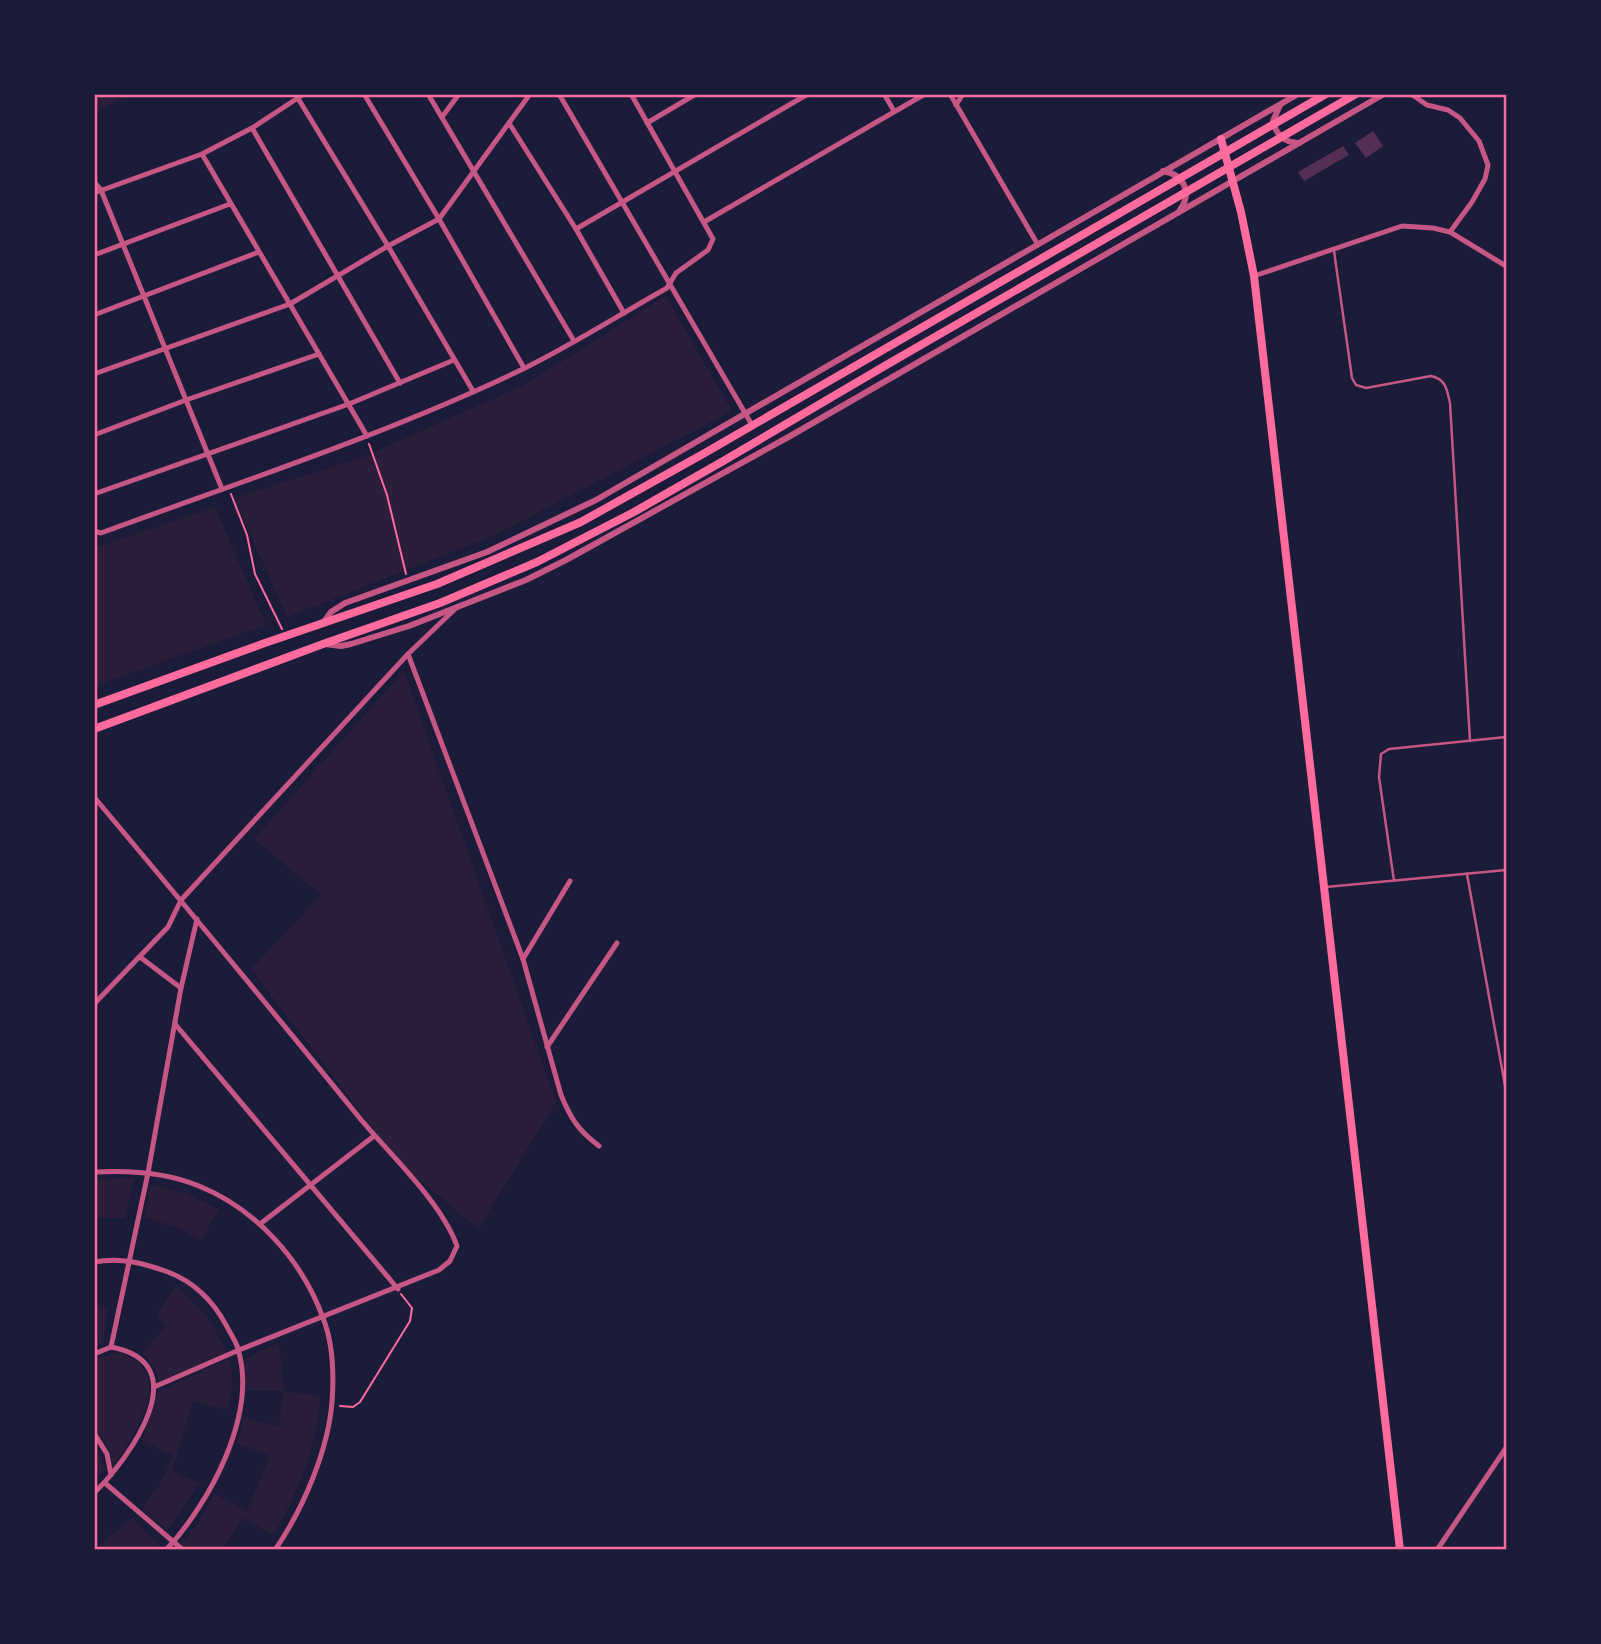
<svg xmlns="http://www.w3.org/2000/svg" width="1601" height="1644" viewBox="0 0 1601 1644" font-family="'DM Sans',sans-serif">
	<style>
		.green { fill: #2a1e3b }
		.building { fill: #542f53 }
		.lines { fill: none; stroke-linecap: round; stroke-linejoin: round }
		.path { stroke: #ff6b9d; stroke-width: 2 }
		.service { stroke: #c65784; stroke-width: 2.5 }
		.minor { stroke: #c65784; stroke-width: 5 }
		.tertiary { stroke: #c65784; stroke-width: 6 }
		.primary { stroke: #ff6b9d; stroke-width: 8 }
		.trunk { stroke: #ff6b9d; stroke-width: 8 }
		.neatline { fill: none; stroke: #ff6b9d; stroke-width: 2.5 }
	</style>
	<rect width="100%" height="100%" fill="#1b1b3a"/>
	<g class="green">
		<polygon points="95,94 129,94 129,95 95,112"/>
		<polygon points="666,296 732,411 495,535 287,617 234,498 363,457 524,385"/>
		<polygon points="215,507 266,625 95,686 95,548"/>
		<polygon points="404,671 556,1102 478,1229 398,1161 251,969 321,895 254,839"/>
		<polygon points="135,1177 125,1218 95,1218 95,1180"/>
		<polygon points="151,1185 183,1192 219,1209 201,1240 178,1228 144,1217"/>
		<path d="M175,1286c27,22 36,34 52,66l-68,30 -3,-12 -13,-17 23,-28 -9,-9z"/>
		<polygon points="108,1306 103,1343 95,1346 95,1308"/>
		<path d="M279,1343l5,48 36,5c-1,50 -23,96 -46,139l-31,-17 -20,31h-38l-5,-4 14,-16 21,-35 32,17 23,-55 -33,-13 7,-25 34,9 6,-36h-38l-1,-32z"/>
		<path d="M119,1352c8,4 17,8 23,15 22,25 -14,78 -29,100l-3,-17 -15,-23 -1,-68z"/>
		<path d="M228,1359c7,15 4,35 0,51l-35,-9 -21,70 28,12 -33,48 -25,-22 18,-25 13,-28 -31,-16 17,-49z"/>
		<polygon points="95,1445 103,1464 104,1472 95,1479"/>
		<polygon points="132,1518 160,1545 155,1549 95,1549"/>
	</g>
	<g class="building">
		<polygon points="1373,131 1383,146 1366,158 1355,143"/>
		<polygon points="1343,146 1349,155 1304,181 1298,172"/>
	</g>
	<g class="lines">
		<g class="path">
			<polyline points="369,444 387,495 406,574"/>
			<polyline points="231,494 247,535 255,574 282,629"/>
			<polyline points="340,1406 353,1407 360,1402 410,1321 412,1308 401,1294"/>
		</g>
		<g class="service">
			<path d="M1334,251l18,127 4,7 10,3 65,-12c15,3 16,14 19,27l20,338"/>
			<polyline points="1467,874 1506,1091"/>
			<polyline points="1394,881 1379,777 1381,754 1389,749 1506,737"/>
			<polyline points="1326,887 1506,870"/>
		</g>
		<g class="minor">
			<polyline points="364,94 439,219 524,368"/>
			<polyline points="428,94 574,341"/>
			<polyline points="559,94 752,425"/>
			<polyline points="884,94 894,111"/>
			<polyline points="950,94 1038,245"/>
			<polyline points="1411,94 1427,105 1448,110 1460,118 1479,141 1488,165 1485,179 1472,202 1450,232"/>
			<polyline points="299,100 388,246 473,391"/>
			<polyline points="956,105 963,94"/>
			<polyline points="442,117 459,94"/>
			<polyline points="509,123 576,229 624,313"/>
			<polyline points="647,123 696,94"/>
			<polyline points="252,128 400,383"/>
			<polyline points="202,154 367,436"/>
			<polyline points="94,182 101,190 222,489"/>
			<polyline points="94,193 202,154 252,128 304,94"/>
			<polyline points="704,222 925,94"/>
			<polyline points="576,229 808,94"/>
			<polyline points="94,255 230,204"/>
			<polyline points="1254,276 1402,226 1433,228 1450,232 1506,266"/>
			<polyline points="94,315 259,252"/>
			<polyline points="94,374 290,304 388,246 439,219 530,94"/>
			<polyline points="94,435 186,400 319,354"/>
			<polyline points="94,494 349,404 454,360"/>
			<path d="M94,531l7,2c142,-52 286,-99 422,-164 49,-24 96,-54 144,-81l9,-15 32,-23 5,-11 -82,-145"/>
			<path d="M408,654l115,305 38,136c10,24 17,35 38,51"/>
			<path d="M94,797c89,106 177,212 264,319 31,38 83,85 99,130l-7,15 -11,9 -200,80 -85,37"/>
			<polyline points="140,957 181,988"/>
			<polyline points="523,959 570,881"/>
			<polyline points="94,1004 168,927 181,900 408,654 455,609"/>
			<polyline points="175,1024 398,1289"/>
			<polyline points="547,1047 617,943"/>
			<path d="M94,1172c36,-2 72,0 105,14 57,23 103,74 124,132 10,25 11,57 9,84 -4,49 -29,107 -57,148"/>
			<polyline points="260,1224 374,1136"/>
			<path d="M94,1262c27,-5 49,1 74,10 26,10 45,29 58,53 4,8 10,16 12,24 20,66 -29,155 -72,201"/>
			<polyline points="111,1347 148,1173 181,988 197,919"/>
			<path d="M94,1354l17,-7c88,16 18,112 -17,146"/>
			<polyline points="94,1433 107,1454 111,1475"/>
			<polyline points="105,1483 183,1550"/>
			<polyline points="1437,1550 1506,1448"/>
		</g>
		<g class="tertiary">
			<path d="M1280,105l-7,16c3,14 12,22 26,22"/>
			<path d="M1163,171c22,4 29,22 17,39"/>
			<polyline points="323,623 331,612 345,603 487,552 596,500 1298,94"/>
			<polyline points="325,644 341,646 351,644 409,626 526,580 566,560 792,435 1384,94"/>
		</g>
		<polyline class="primary" points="1221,139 1241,212 1254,276 1400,1550"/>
		<g class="trunk">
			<polyline points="94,705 262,644 437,584 581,522 703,454 1326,94"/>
			<polyline points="94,729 323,644 440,603 537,562 634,512 725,460 888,364 1356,94"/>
		</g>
	</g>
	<rect width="1601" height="1644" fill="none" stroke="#1b1b3a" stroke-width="192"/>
	<rect x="96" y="96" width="1409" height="1452" class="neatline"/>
</svg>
